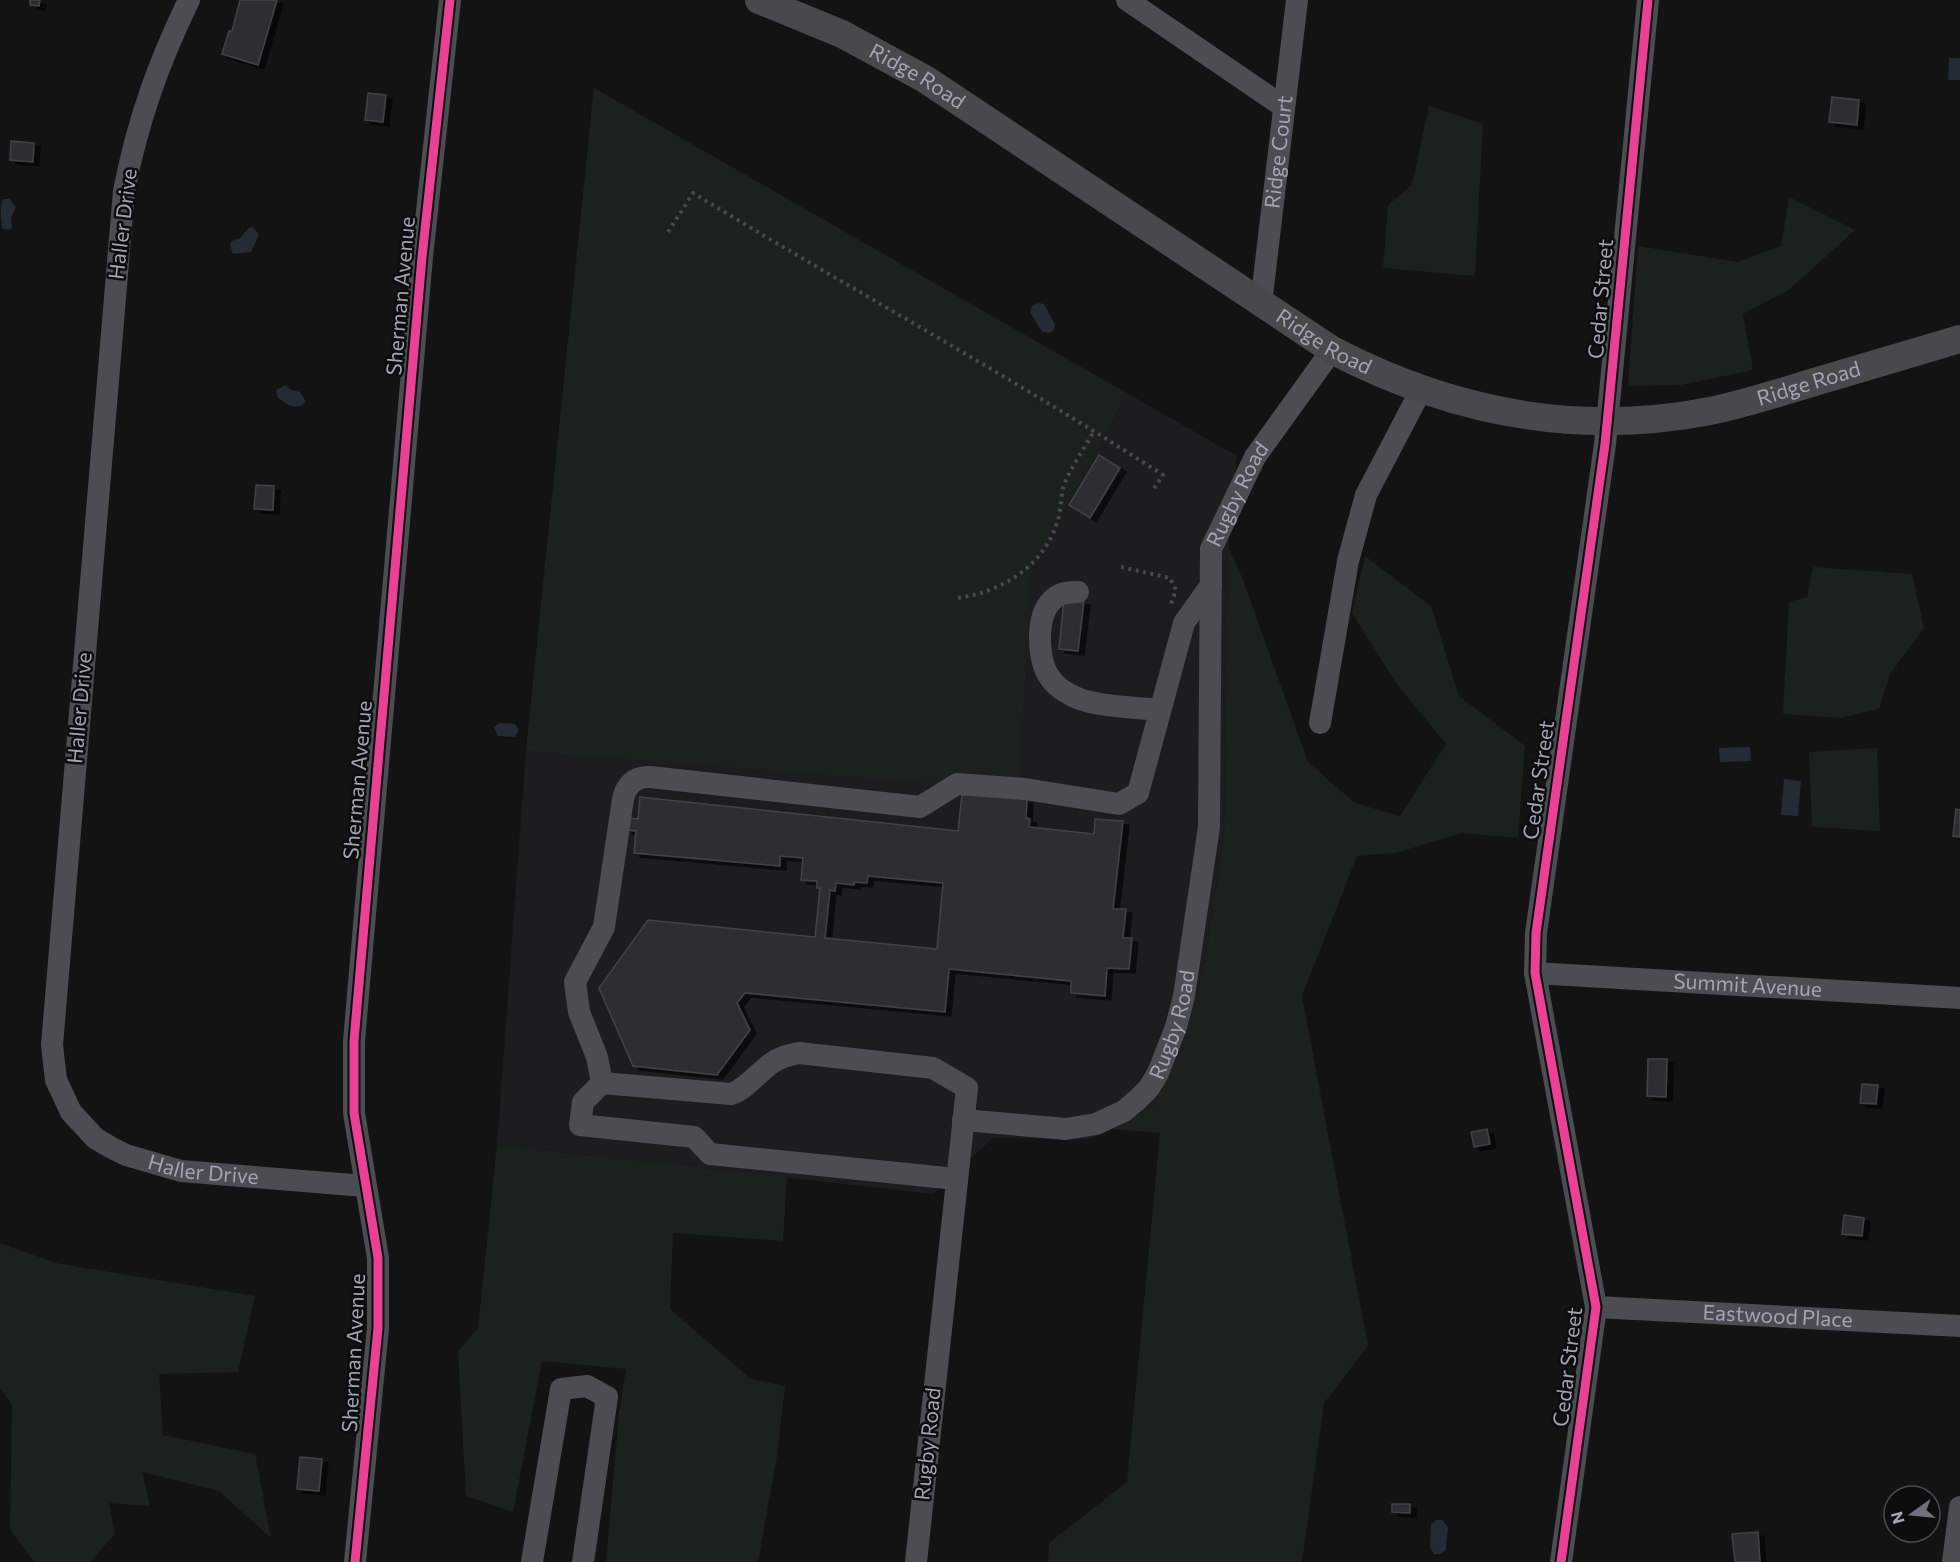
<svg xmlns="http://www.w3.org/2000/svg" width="1960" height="1562" viewBox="0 0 1960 1562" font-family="Commissioner,sans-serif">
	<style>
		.built { fill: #1d1d1f }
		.green { fill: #1b221d }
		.water { fill: #252b35 }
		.building { fill: #2f2f31; stroke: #414247; stroke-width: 1.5; fill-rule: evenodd; filter: url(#shadow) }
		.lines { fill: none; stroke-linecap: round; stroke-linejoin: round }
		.path { stroke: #48494e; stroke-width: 4; stroke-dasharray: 3 4.5; stroke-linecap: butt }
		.minor { stroke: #4c4c53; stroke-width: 22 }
		.major { stroke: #49494d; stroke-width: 28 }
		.cycleway-casing { stroke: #0d0d0e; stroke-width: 13 }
		.cycleway { stroke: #ea4096; stroke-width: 9 }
		.labels { text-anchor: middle; stroke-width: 5; stroke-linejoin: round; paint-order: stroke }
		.street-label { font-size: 21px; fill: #a2a4b5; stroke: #0d0d0e }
	</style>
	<defs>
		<filter id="shadow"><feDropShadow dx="6" dy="4" stdDeviation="0" flood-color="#0009"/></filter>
	</defs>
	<rect width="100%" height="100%" fill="#131313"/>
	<polygon class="built" points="594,88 1237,456 1228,547 1224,834 1205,960 1183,1046 1153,1106 1112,1129 1089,1139 993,1138 933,1194 497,1145 526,751"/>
	<g class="green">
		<polygon points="594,88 1127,394 1031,570 1019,790 526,751"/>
		<polygon points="1429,106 1483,124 1475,276 1383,268 1388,205 1412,185"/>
		<polygon points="1789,197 1855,230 1790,289 1743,314 1753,370 1681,385 1628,386 1638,246 1738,262 1781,246"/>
		<polygon points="1228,547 1242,577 1308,762 1355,803 1400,816 1446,744 1396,683 1352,613 1365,556 1431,606 1459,696 1525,746 1518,838 1461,833 1396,853 1357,856 1302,996 1368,1346 1324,1403 1302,1562 1048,1562 1049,1543 1127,1482 1160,1133 1112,1129 1153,1106 1183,1046 1205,960 1224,834"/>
		<polygon points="1813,567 1912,574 1924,628 1890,674 1879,709 1840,718 1783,714 1789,602 1807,597"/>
		<polygon points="1877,748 1880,831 1812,827 1809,752"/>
		<polygon points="497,1145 787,1177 783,1241 673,1233 670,1309 751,1379 785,1386 777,1456 758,1562 606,1562 619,1412 626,1369 542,1361 513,1512 466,1496 458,1351 478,1328"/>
		<polygon points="0,1243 56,1263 255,1296 238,1372 159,1374 163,1435 255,1454 271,1538 219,1491 142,1472 150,1506 109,1503 115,1534 90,1562 34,1562 10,1529 12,1405 0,1388"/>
	</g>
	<g class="water">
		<polygon points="1949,58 1960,58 1960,80 1948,80"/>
		<path d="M3,199h7l6,8 -5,11 1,10 -4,2 -5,-1c-3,-7 -3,-23 0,-30z"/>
		<polygon points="253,227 259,235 251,252 233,254 230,245 232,241 240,238 249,228"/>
		<polygon points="1038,303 1044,304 1055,325 1054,330 1049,333 1042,332 1030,312 1032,306"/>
		<path d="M285,385l6,5 9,2 5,8 -1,4c-10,6 -18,0 -26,-6l-2,-8z"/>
		<polygon points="500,723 515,724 519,730 515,737 498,736 494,727"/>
		<polygon points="1750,747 1751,761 1720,762 1719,748"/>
		<polygon points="1784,779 1801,781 1798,816 1781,815"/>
		<polygon points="1436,1520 1442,1520 1448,1527 1446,1550 1440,1554 1434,1554 1430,1547 1431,1525"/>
	</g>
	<g class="building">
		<polygon points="30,0 40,0 39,6 30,5"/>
		<polygon points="240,0 277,0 258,65 222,54 229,31 232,31"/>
		<polygon points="368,93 386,95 383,122 365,120"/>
		<polygon points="1832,97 1859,100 1857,125 1829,122"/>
		<polygon points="11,141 34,143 33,162 10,160"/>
		<polygon points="1099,455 1120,468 1090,518 1069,505"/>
		<polygon points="256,485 274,486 273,510 254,509"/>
		<polygon points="1064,599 1084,601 1078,651 1059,649"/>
		<path d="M962,794l65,5 -1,19 4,1 -1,8 65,7 1,-15 28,2 -10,88h13l-3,29h9l-3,31 -22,-1 -2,28 -34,-3v-12l-122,-12 -4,43 -200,-19 -8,10 13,27 -33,45 -84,-9 -34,-78 49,-68 167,17 5,-49h-3v-7l-16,-1 2,-22 -23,-2v10l-146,-13 2,-22 -10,-1 1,-12 11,1 2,-22 318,34zM868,876l75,7 -6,66 -112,-11 5,-48 5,1 1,-8 18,2v-3l13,1z"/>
		<polygon points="1956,809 1960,810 1960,837 1953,836"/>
		<polygon points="1648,1059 1667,1059 1666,1097 1647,1096"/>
		<polygon points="1862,1084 1878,1085 1876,1104 1860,1103"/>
		<polygon points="1487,1129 1490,1144 1474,1147 1471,1132"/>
		<polygon points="1844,1215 1864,1218 1862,1236 1842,1234"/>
		<polygon points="300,1457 322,1459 319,1491 297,1489"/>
		<polygon points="1392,1504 1410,1504 1410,1513 1392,1512"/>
		<polygon points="1758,1532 1760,1562 1735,1562 1732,1534"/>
	</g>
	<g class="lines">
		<g class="path">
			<path d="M668,232l25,-39c156,95 317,183 470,282l-11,17"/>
			<polyline points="1121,567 1170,578 1176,590 1171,604 1172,605"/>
			<path d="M958,598c47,-7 89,-34 101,-82 2,-9 2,-19 4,-28 5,-16 22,-41 31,-57"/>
		</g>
		<g class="minor">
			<path id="s1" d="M189,0c-31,64 -51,120 -65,191l-72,854 4,35 15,32 24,26 15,9 16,8 55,16 184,15"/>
			<polyline points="1127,0 1284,107"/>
			<path id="s2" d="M1261,304l36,-304"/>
			<path d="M1078,592c-8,0 -15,0 -22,5 -21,14 -19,59 -8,78 5,8 13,15 21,19 20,13 66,13 91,16"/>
			<polyline points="1320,723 1348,561 1366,495 1421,390"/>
			<path id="s3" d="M1535,973l425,25"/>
			<path d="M602,1083l-5,-26 -18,-45 -4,-30 29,-55 19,-128c3,-14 12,-23 27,-22l270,30 37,-23 68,5 94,15 19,-11 46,-170 27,-38"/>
			<path d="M602,1083l129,11c16,-5 27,-22 41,-31 8,-6 17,-8 27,-10l134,15 34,20 -51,474"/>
			<polyline points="602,1083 583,1102 580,1125 694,1137 710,1154 956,1179"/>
			<path id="s4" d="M963,1120l103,9 30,-5 28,-13 13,-11 12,-12 9,-15 18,-46 8,-31 25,-169 2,-278 44,-92 77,-107"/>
			<path id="s5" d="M1596,1307l364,19"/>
			<polyline points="355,1562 378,1328 378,1258 354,1113 354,1041 422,257 450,0"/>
			<polyline points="532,1562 561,1389 587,1386 607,1397 583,1562"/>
			<polyline points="1561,1562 1596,1307 1535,973 1536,933 1605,444 1648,0"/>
			<polyline points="1953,1562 1960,1507"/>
		</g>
		<path class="major" id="s6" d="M759,0l83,34 83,45 407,271c119,62 245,87 378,61 35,-7 68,-18 101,-28 50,-15 99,-29 149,-44"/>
		<g class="cycleway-casing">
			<g id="cycleway">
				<polyline points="355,1562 378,1328 378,1258 354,1113 354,1041 422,257 450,0"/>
				<polyline points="1561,1562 1596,1307 1535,973 1536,933 1605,444 1648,0"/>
			</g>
		</g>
		<use href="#cycleway" class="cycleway"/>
	</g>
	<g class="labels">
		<g class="street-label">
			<text dy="7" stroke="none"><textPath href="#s6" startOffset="176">Ridge Road</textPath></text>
			<text dy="7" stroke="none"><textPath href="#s2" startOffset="153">Ridge Court</textPath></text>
			<text transform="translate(123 224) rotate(-83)" y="7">Haller Drive</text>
			<text transform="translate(401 296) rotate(-85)" y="7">Sherman Avenue</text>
			<text transform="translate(1601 299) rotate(-85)" y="7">Cedar Street</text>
			<text dy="7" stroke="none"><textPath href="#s6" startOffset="662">Ridge Road</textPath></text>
			<text dy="7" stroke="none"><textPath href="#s6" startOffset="1166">Ridge Road</textPath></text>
			<text dy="7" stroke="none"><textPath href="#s4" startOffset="807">Rugby Road</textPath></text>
			<text transform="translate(80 708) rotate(-85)" y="7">Haller Drive</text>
			<text transform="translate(358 780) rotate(-85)" y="7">Sherman Avenue</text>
			<text transform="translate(1539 780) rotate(-82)" y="7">Cedar Street</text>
			<text dy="7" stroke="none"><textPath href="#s3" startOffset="213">Summit Avenue</textPath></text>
			<text dy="7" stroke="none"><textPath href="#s4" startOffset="267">Rugby Road</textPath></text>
			<text dy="7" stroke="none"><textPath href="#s1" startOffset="1280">Haller Drive</textPath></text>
			<text dy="7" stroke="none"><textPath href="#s5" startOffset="182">Eastwood Place</textPath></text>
			<text transform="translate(354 1353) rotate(-87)" y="7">Sherman Avenue</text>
			<text transform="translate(1568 1367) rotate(-83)" y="7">Cedar Street</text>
			<text transform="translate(928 1444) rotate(-84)" y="7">Rugby Road</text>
		</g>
	</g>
	<g transform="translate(1912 1514) rotate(255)"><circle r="28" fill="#0d0d0e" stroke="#494951" stroke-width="1.5"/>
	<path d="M0-4.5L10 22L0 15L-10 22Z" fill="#70717c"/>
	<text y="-9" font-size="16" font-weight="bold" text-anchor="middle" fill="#a2a4b5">N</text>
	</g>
</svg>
